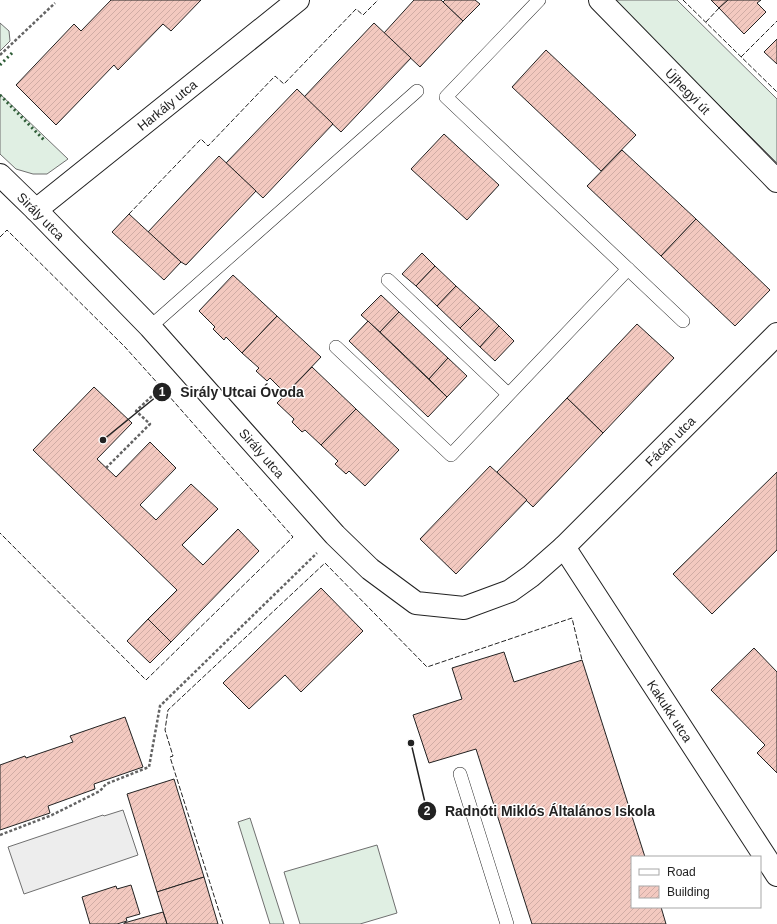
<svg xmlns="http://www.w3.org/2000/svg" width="777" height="924" viewBox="0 0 777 924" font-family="Helvetica,sans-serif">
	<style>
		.grass { fill: #e0efe3; stroke: #6f6f6f }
		.parking { fill: #ededed; stroke: #6f6f6f }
		.building { fill: url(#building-hatch); stroke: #222 }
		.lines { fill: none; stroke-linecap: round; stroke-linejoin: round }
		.service-casing { stroke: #222; stroke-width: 14 }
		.minor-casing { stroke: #222; stroke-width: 24 }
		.path { stroke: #646464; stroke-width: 2.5; stroke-dasharray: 3 2; stroke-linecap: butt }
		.service { stroke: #fff; stroke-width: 13 }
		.minor { stroke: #fff; stroke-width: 22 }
		.hedge { stroke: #2f5e38; stroke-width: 3; stroke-dasharray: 2 3; stroke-linecap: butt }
		.fence { stroke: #222; stroke-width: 1; stroke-dasharray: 5 2; stroke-linecap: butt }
		.labels { text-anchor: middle; stroke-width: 3; stroke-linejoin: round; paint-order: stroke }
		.street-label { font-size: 13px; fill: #222; stroke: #fff }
		.leader { fill: none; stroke: #222; stroke-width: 1.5 }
		.callout-dot { fill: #222; stroke: #fff; stroke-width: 1.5 }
		.mark-label { font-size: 12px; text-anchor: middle; font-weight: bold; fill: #fff }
		.callout-label { font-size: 14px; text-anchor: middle; font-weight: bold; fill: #222; stroke: #fff; stroke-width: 3; stroke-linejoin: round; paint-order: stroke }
	</style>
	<defs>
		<pattern id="building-hatch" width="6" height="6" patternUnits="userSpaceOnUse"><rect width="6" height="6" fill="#f3c9c0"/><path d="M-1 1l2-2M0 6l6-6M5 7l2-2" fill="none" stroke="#d0aca5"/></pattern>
	</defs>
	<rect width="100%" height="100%" fill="#fff"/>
	<g class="grass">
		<polygon points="614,0 677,0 777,99 777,163"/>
		<polygon points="0,23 9,31 10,41 0,51"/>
		<polygon points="0,94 68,159 47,174 33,174 16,169 0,154"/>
		<polygon points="250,818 284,924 270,924 238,822"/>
		<polygon points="377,845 397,913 360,924 300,924 284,872"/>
	</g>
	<polygon class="parking" points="123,810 138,855 24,894 8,847 103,815 104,816"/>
	<g class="building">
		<polygon points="111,0 201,0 171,31 163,24 118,70 114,65 56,125 16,85 74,24 81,31"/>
		<polygon points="414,0 441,0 463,21 420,67 384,33"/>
		<polygon points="445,0 475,0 480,4 463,21 443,2"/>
		<polygon points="711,0 728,0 719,8"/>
		<polygon points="728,0 761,0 757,3 766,12 744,34 719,8"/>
		<polygon points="374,23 411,58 341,132 304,97"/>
		<polygon points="777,39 777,64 764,52"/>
		<polygon points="546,50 636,135 601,171 512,87"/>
		<polygon points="297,89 333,124 263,198 226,163"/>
		<polygon points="444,134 499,185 467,220 411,169"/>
		<polygon points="622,150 696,219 661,256 587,186"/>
		<polygon points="219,156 256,191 186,265 181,262 148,232"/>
		<polygon points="129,214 181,262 164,280 112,232"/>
		<polygon points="696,219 770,290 735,326 661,256"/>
		<polygon points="422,253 435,266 416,286 402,274"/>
		<polygon points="435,266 456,286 437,306 416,286"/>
		<polygon points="233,275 277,316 242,353 226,337 224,340 213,329 215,327 199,311"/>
		<polygon points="456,286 480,308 460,328 437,306"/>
		<polygon points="381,295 399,312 380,332 361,315"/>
		<polygon points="480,308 499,326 480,347 460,328"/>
		<polygon points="399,312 448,358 429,379 380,332"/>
		<polygon points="277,316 321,357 286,394 270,378 267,381 256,371 259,368 242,353"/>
		<polygon points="368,321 447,397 428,417 349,341"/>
		<polygon points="637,324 674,358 603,433 567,398"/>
		<polygon points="499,326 514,341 495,361 480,347"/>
		<polygon points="448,358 467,376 447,397 429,379"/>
		<polygon points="312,367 356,409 321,445 305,430 302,432 292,422 294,419 277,403"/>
		<polygon points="94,387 132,423 97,459 116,477 150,442 176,468 140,505 156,520 191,484 218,509 182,545 203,565 238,529 259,551 171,642 148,619 177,590 33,450"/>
		<polygon points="567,398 603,433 533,507 497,472"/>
		<polygon points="356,409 399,450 365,486 349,471 346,474 335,464 338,461 321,445"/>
		<polygon points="490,466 527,500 456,574 420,539"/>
		<polygon points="777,472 777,550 712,614 673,574"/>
		<polygon points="321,588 363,631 301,692 285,675 249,709 223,683"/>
		<polygon points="148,619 171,642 150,663 127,641"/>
		<polygon points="754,648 777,672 777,773 757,753 765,745 711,690"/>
		<polygon points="504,652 514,682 582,660 645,857 632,857 632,907 661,907 666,924 532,924 476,749 429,763 413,715 462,699 452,668"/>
		<polygon points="125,717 143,767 94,784 95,789 48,806 50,813 0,830 0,765 25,756 26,758 73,742 70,736"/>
		<polygon points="174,779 204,877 157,892 127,794"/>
		<polygon points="204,877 218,924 167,924 157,892"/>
		<polygon points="131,885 140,914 126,918 127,921 117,924 90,924 82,897 116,886 117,889"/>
		<polygon points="163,912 167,924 124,924 124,923"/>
	</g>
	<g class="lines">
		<g class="service-casing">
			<g id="service">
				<polyline points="539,0 446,97 683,321"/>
				<polyline points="388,280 508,394"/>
				<polyline points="150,327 417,91"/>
				<polyline points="336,347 451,455 628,269"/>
				<polyline points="460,774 507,924"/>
			</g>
		</g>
		<g class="minor-casing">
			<g id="minor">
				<polyline points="600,0 777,181"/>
				<polyline points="0,175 36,210 150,327 335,535 370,569 416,603 464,608 510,591 531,576 564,547 777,334"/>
				<polyline points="36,210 298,0"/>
				<polyline points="564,547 777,875"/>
			</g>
		</g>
		<g class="path">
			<polyline points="0,55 55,3"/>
			<polyline points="106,468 150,424 136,411 166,383"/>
			<polyline points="0,835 52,815 100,791 106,784 149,767 160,706 317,553"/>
		</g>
		<use href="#service" class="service"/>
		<use href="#minor" class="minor"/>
		<g class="hedge">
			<polyline points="0,65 13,52"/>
			<polyline points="0,95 44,140"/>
		</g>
		<g class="fence">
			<polyline points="683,0 777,92"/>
			<polyline points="706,22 719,8"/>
			<polyline points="741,57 777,21"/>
			<polyline points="129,214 201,139 208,146 275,76 284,84 356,9 363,15 378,0"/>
			<polyline points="0,237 7,230 125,347 161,387 293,537 146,680 0,533"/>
			<polyline points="223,924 170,757 173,756 165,730 168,710 325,563 427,667 572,618 582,660"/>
		</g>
	</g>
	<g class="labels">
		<g class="street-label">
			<text transform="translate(688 91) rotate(46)" y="5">Újhegyi út</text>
			<text transform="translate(167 105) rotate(-39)" y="5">Harkály utca</text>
			<text transform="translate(41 216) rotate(45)" y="5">Sirály utca</text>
			<text transform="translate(670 441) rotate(-45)" y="5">Fácán utca</text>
			<text transform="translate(262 453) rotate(49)" y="5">Sirály utca</text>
			<text transform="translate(670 711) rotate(57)" y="5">Kakukk utca</text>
		</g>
	</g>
	<path class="leader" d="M103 440L162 392M411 743L427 811"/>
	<g class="callout-dot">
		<circle cx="103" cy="440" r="4"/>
		<circle cx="411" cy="743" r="4"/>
		<circle cx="162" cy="392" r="10"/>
		<circle cx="427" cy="811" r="10"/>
	</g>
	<g class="mark-label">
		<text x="162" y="396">1</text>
		<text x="427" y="815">2</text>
	</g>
	<g class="callout-label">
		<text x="242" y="397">Sirály Utcai Óvoda</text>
		<text x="550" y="816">Radnóti Miklós Általános Iskola</text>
	</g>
	<rect x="631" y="856" width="130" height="52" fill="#ffffff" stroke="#a7a7a7"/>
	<rect x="639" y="869" width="20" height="6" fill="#ffffff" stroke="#a7a7a7"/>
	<text x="667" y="876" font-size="12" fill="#222222">Road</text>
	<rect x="639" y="886" width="20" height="12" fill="url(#building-hatch)" stroke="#a7a7a7"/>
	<text x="667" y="896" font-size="12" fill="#222222">Building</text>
</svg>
